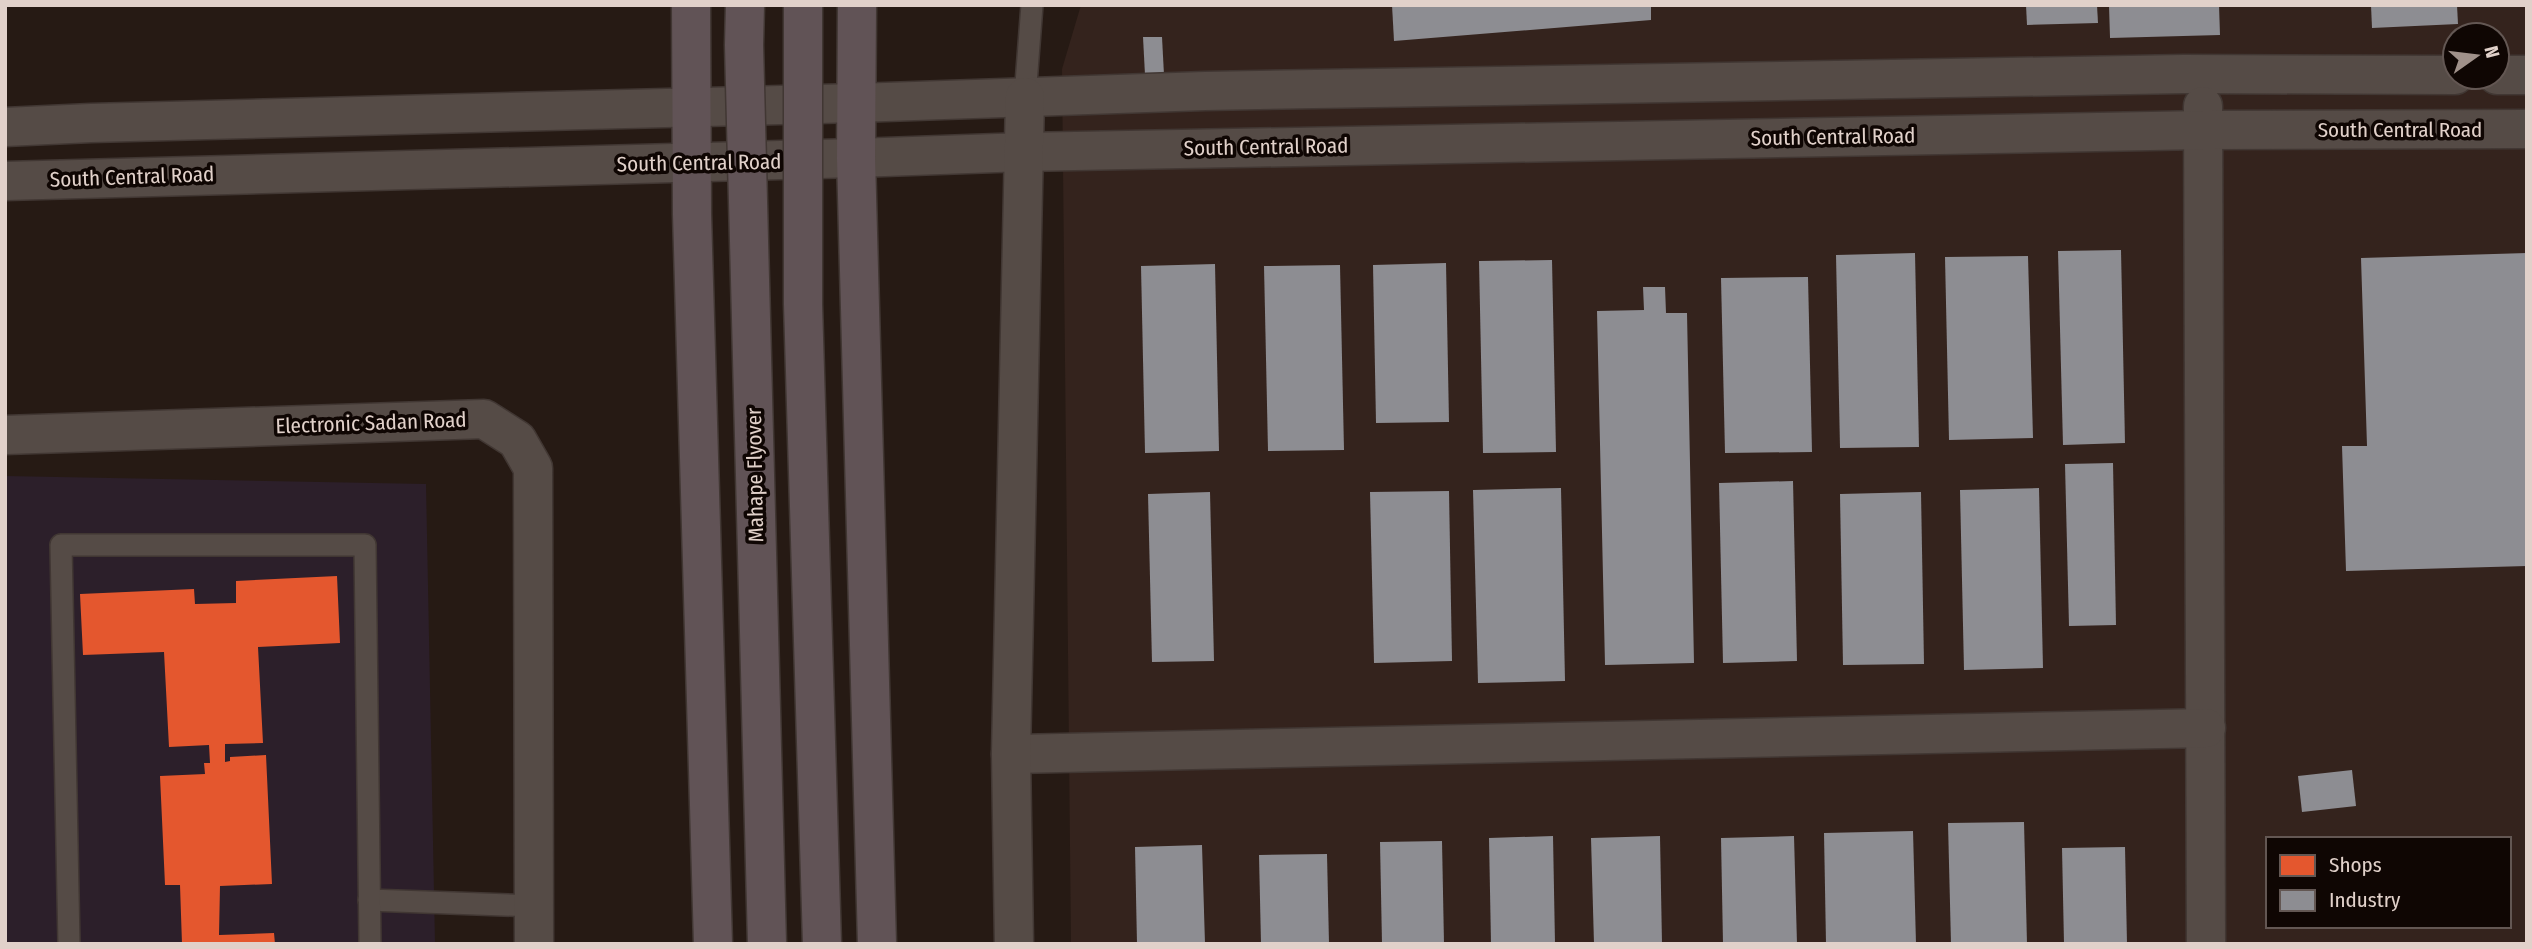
<svg xmlns="http://www.w3.org/2000/svg" width="2532" height="949" viewBox="0 0 2532 949" font-family="'Fira Sans Condensed',sans-serif">
	<style>
		.commercial { fill: #2c1f2a }
		.industrial { fill: #34231d; fill-rule: evenodd }
		.shops { fill: #e4572e }
		.industry { fill: #8d8d92 }
		.lines { fill: none; stroke-linecap: round; stroke-linejoin: round }
		.lane-casing { stroke: #413733; stroke-width: 24 }
		.street-casing { stroke: #413733; stroke-width: 41 }
		.secondary-casing { stroke: #413733; stroke-width: 41 }
		.primary-casing { stroke: #413733; stroke-width: 41 }
		.lane { stroke: #554b46; stroke-width: 21 }
		.street { stroke: #554b46; stroke-width: 38 }
		.secondary { stroke: #554b46; stroke-width: 38 }
		.primary { stroke: #615356; stroke-width: 38 }
		.primary-bridge-casing { stroke: #413733; stroke-width: 41; stroke-linecap: butt }
		.primary-bridge { stroke: #615356; stroke-width: 38 }
		.labels { text-anchor: middle; stroke-width: 7; stroke-linejoin: round; paint-order: stroke }
		.street-label { font-size: 21px; fill: #e1d1ca; stroke: #0f0603 }
	</style>
	<rect width="100%" height="100%" fill="#261a14"/>
	<polygon class="commercial" points="5,476 426,484 435,944 5,944"/>
	<path class="industrial" d="M1081,5h1446v939h-1456l-9,-875zM2455,35h42v42h-42zM2268,839h241v87h-241z"/>
	<polygon class="shops" points="337,576 340,643 258,647 263,743 225,744 225,762 230,761 230,757 266,755 272,884 220,886 219,935 274,933 275,944 182,944 180,885 165,885 160,776 205,774 204,763 210,763 209,745 169,747 164,652 83,655 80,594 194,589 195,604 236,603 236,581"/>
	<g class="industry">
		<polygon points="1392,5 1651,5 1651,20 1394,41"/>
		<polygon points="2026,5 2097,5 2098,23 2027,25"/>
		<polygon points="2109,5 2219,5 2220,35 2110,38"/>
		<polygon points="2371,5 2457,5 2458,24 2372,28"/>
		<polygon points="1143,37 1162,37 1164,75 1145,75"/>
		<polygon points="2121,250 2125,443 2063,445 2058,251"/>
		<polygon points="1915,253 1919,447 1840,448 1836,255"/>
		<polygon points="2527,253 2527,566 2346,571 2342,446 2367,446 2361,258"/>
		<polygon points="2028,256 2033,438 1949,440 1945,257"/>
		<polygon points="1552,260 1556,452 1483,453 1479,261"/>
		<polygon points="1446,263 1449,422 1376,423 1373,265"/>
		<polygon points="1215,264 1219,451 1145,453 1141,266"/>
		<polygon points="1340,265 1344,450 1268,451 1264,266"/>
		<polygon points="1808,277 1812,452 1725,453 1721,278"/>
		<polygon points="1643,287 1665,287 1666,313 1687,313 1694,663 1605,665 1597,311 1644,310"/>
		<polygon points="2113,463 2116,625 2069,626 2065,464"/>
		<polygon points="1793,481 1797,661 1723,663 1719,483"/>
		<polygon points="1561,488 1565,681 1478,683 1473,490"/>
		<polygon points="2039,488 2043,668 1964,670 1960,490"/>
		<polygon points="1449,491 1452,661 1374,663 1370,492"/>
		<polygon points="1210,492 1214,661 1152,662 1148,494"/>
		<polygon points="1921,492 1924,664 1843,665 1840,494"/>
		<polygon points="2352,770 2356,806 2302,812 2298,776"/>
		<polygon points="2024,822 2027,944 1951,944 1948,823"/>
		<polygon points="1913,831 1916,944 1826,944 1824,833"/>
		<polygon points="1553,836 1555,944 1491,944 1489,838"/>
		<polygon points="1660,836 1662,944 1594,944 1591,838"/>
		<polygon points="1794,836 1797,944 1723,944 1721,838"/>
		<polygon points="1442,841 1444,944 1382,944 1380,842"/>
		<polygon points="1202,845 1205,944 1137,944 1135,847"/>
		<polygon points="2125,847 2127,944 2064,944 2062,848"/>
		<polygon points="1327,854 1329,944 1261,944 1259,855"/>
	</g>
	<g class="lines">
		<g class="lane-casing">
			<g id="lane">
				<polyline points="1025,97 1032,5"/>
				<polyline points="369,900 534,906"/>
				<polyline points="69,944 61,545 365,545 370,944"/>
			</g>
		</g>
		<g class="street-casing">
			<g id="street">
				<polyline points="2497,75 2527,75"/>
				<polyline points="856,103 1205,91 2184,74 2455,75"/>
				<polyline points="2203,106 2206,944"/>
				<polyline points="856,158 1023,152 2203,130 2527,129"/>
				<polyline points="5,435 484,419 517,440 533,468 534,944"/>
				<polyline points="1011,754 2206,728"/>
				<polyline points="1014,944 1011,754 1025,97"/>
			</g>
		</g>
		<g class="secondary-casing">
			<g id="secondary">
				<polyline points="5,127 91,123 856,103"/>
				<polyline points="5,181 856,158"/>
			</g>
		</g>
		<g class="primary-casing">
			<g id="primary">
				<polyline points="691,5 692,214 713,944"/>
				<polyline points="857,5 856,158 877,944"/>
			</g>
		</g>
		<use href="#lane" class="lane"/>
		<use href="#street" class="street"/>
		<use href="#secondary" class="secondary"/>
		<use href="#primary" class="primary"/>
		<g class="primary-bridge-casing">
			<g id="primary-bridge">
				<polyline points="745,5 744,45 767,944"/>
				<polyline points="803,5 803,304 822,944"/>
			</g>
		</g>
		<use href="#primary-bridge" class="primary-bridge"/>
	</g>
	<g class="labels">
		<g class="street-label">
			<text x="2400" y="137">South Central Road</text>
			<text transform="translate(1833 137) rotate(-1)" y="7">South Central Road</text>
			<text transform="translate(1266 147) rotate(-1)" y="7">South Central Road</text>
			<text transform="translate(699 163) rotate(-1)" y="7">South Central Road</text>
			<text transform="translate(132 177) rotate(-2)" y="7">South Central Road</text>
			<text transform="translate(371 423) rotate(-2)" y="7">Electronic Sadan Road</text>
			<text transform="translate(755 475) rotate(-91)" y="7">Mahape Flyover</text>
		</g>
	</g>
	<rect width="2532" height="949" fill="none" stroke="#e1d1ca" stroke-width="14"/>
	<rect x="2266" y="837" width="245" height="91" fill="#0f0603" stroke="#635753" stroke-width="2"/>
	<rect x="2280" y="855" width="35" height="21" fill="#e4572e" stroke="#635753" stroke-width="2"/>
	<text x="2329" y="872" font-size="21" fill="#e1d1ca">Shops</text>
	<rect x="2280" y="890" width="35" height="21" fill="#8d8d92" stroke="#635753" stroke-width="2"/>
	<text x="2329" y="907" font-size="21" fill="#e1d1ca">Industry</text>
	<g transform="translate(2476 56) rotate(76)"><circle r="33" fill="#0f0603" stroke="#635753" stroke-width="2"/>
	<path d="M0-5L12 26L0 18L-12 26Z" fill="#a0918a"/>
	<text y="-10" font-size="19" font-weight="bold" text-anchor="middle" fill="#e1d1ca">N</text>
	</g>
</svg>
